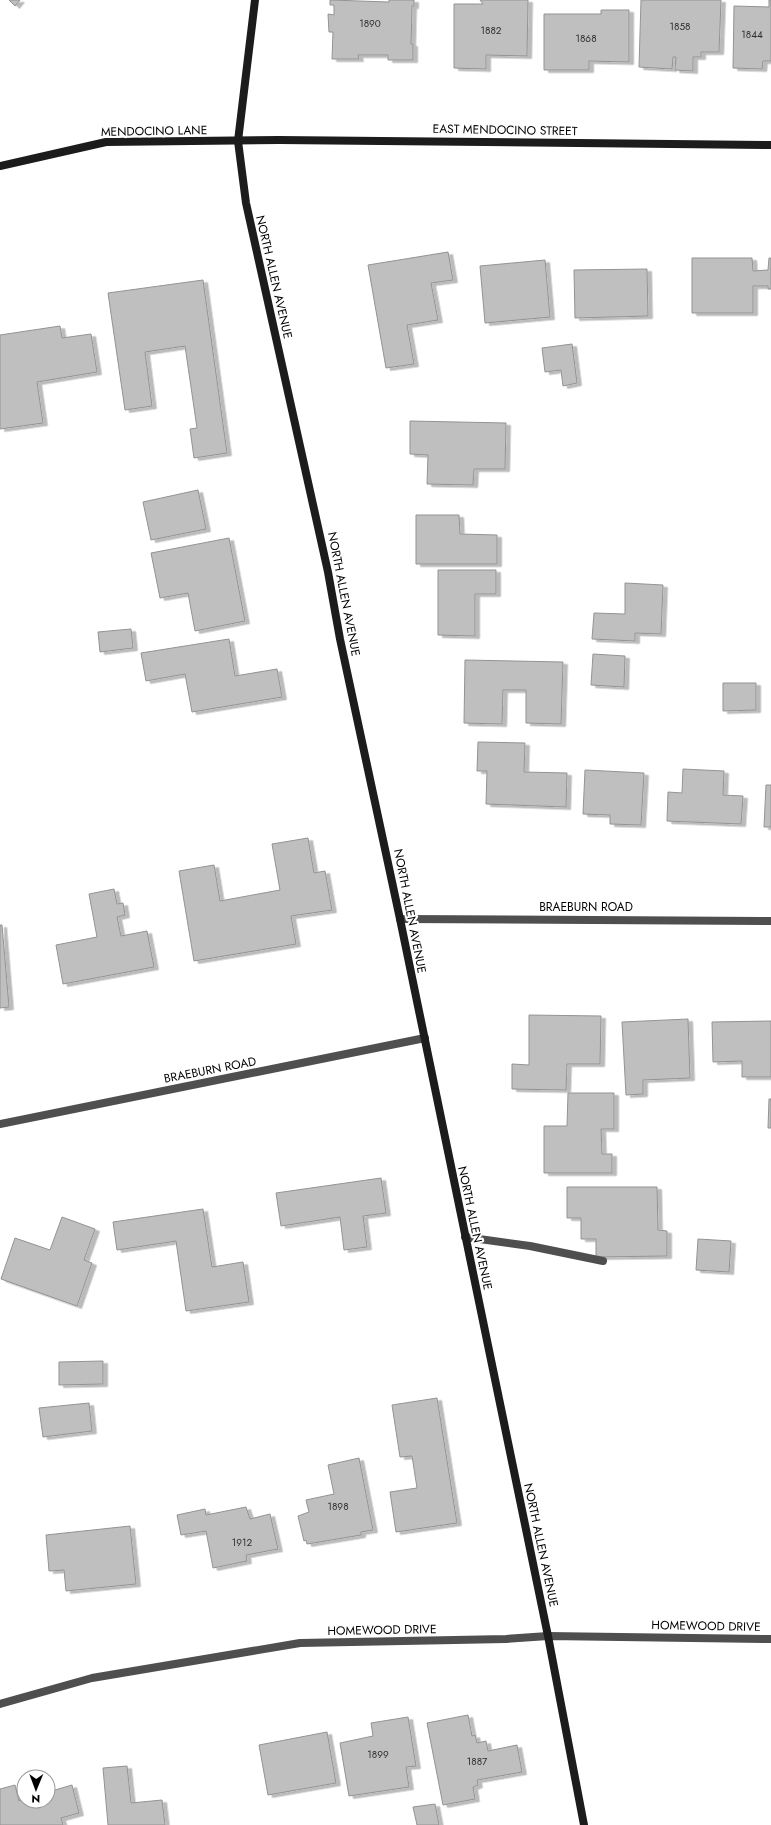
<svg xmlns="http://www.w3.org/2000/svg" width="771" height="1825" viewBox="0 0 771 1825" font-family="Jost,sans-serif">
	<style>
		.building { fill: #bfbfbf; stroke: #939393; filter: url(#shadow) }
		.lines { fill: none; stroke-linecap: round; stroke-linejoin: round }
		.lane { stroke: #4f4f4f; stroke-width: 8 }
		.street { stroke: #4f4f4f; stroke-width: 8 }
		.secondary { stroke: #1c1c1c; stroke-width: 8 }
		.labels { text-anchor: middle; stroke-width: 4; stroke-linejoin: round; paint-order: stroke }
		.number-label { font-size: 10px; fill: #303030 }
		.street-label { font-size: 12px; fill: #000; stroke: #fff }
	</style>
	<defs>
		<filter id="shadow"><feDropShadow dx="4.5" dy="2.5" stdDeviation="0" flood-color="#0004"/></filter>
	</defs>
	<rect width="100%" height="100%" fill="#fff"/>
	<g class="building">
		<polygon points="9,0 20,0 15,6"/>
		<polygon points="330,0 389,2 389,0 414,0 414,6 412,6 411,44 413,44 413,60 388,60 388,55 358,55 359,59 332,59 333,32 329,32 328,14 334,15 334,5 330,5"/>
		<polygon points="480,0 528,0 527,56 486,55 486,69 454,68 454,4 483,4"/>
		<polygon points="641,0 721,0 719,52 701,52 701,57 693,57 693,71 675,70 676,57 673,57 672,69 639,67"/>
		<polygon points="769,0 771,0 771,61 763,61 762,69 733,68 734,6 769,7"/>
		<polygon points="601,10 629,10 629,62 589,61 589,70 544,70 544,14 601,14"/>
		<polygon points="448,252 453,280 431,283 438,320 407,325 414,364 386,368 368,265"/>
		<polygon points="692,258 752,258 753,271 768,270 769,258 771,258 771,289 768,289 768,286 753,286 753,313 692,313"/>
		<polygon points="545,260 550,317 485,323 480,266"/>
		<polygon points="647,269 648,316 575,318 574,270"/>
		<polygon points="203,280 227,453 194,458 190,429 197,428 185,346 145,352 152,406 125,410 108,293"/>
		<polygon points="60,326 62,338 91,334 97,372 37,382 43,423 0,429 0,335"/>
		<polygon points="572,344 577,383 563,386 561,370 545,372 542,348"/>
		<polygon points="410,421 506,423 505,469 474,469 473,485 427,484 428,455 410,454"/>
		<polygon points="198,490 206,529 151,540 143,502"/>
		<polygon points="416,515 459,515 460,534 497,535 497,564 416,564"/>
		<polygon points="229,538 245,621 195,631 188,593 160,598 151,553"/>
		<polygon points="438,570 496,570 496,594 475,594 475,636 438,635"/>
		<polygon points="625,583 663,585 661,634 635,633 635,641 592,639 594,613 625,614"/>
		<polygon points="131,629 133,648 100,652 98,632"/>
		<polygon points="229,639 235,676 277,669 282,697 192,712 185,674 146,681 141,653"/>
		<polygon points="593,654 625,656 624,687 591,685"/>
		<polygon points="465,660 563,662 561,724 526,723 526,690 503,690 502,724 464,723"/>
		<polygon points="723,683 756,683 756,710 723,711"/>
		<polygon points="478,742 525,743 524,772 567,773 566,807 486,804 487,771 477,771"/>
		<polygon points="683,769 724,771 723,795 743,796 741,824 667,821 668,792 682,793"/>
		<polygon points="585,770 644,773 641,825 610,824 610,815 583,814"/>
		<polygon points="766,785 771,785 771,827 764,827"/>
		<polygon points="308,838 314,873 325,871 332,910 291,916 296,944 194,961 179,871 214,865 220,901 280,890 272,844"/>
		<polygon points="114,889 117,904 123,903 125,915 117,917 121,936 147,931 154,967 63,984 56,945 97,937 89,894"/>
		<polygon points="0,925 2,925 9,1007 0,1008"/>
		<polygon points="529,1015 601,1016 600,1064 567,1064 566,1090 512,1089 512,1064 529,1065"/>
		<polygon points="688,1019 690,1078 643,1080 643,1094 626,1095 622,1022"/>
		<polygon points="771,1021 771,1077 742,1077 742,1061 713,1062 712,1022"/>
		<polygon points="568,1093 614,1093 614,1129 601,1129 602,1154 612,1154 612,1173 544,1173 544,1126 567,1126"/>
		<polygon points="769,1099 771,1099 771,1128 768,1128"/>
		<polygon points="381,1178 386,1213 363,1216 367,1247 344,1250 340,1217 281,1226 276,1193"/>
		<polygon points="567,1187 657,1187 658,1230 667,1231 667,1256 596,1257 596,1239 581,1239 581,1218 567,1218"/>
		<polygon points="203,1209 212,1267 243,1262 249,1302 186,1311 176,1241 117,1250 113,1222"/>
		<polygon points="62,1217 95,1229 84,1260 92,1263 77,1306 1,1279 15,1238 50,1250"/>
		<polygon points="698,1239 731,1241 729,1272 696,1270"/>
		<polygon points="103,1361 103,1384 59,1385 59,1362"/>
		<polygon points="437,1398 457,1523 396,1532 390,1492 417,1488 412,1456 400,1457 392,1405"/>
		<polygon points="89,1403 92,1431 43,1437 39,1408"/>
		<polygon points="359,1458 373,1530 361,1532 361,1535 307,1544 306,1540 304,1541 298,1516 309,1512 306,1500 334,1494 328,1465"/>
		<polygon points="246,1507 250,1519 270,1514 278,1549 246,1555 247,1561 213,1568 206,1531 181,1535 177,1515 205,1509 206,1515"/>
		<polygon points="130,1526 136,1584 66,1591 64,1570 49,1571 46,1535"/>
		<polygon points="468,1715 472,1736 475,1735 477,1743 486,1741 488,1751 517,1745 522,1772 477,1780 478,1785 473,1787 475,1799 443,1805 427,1723"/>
		<polygon points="408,1717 416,1766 406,1767 409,1787 349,1796 340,1743 373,1736 371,1723"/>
		<polygon points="327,1732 336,1783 268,1795 259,1745"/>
		<polygon points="127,1766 131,1803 162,1800 165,1825 108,1825 103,1768"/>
		<polygon points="15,1785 19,1801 24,1799 24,1801 48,1801 48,1792 72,1785 79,1813 61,1818 63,1825 0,1825 0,1789"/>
		<polygon points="435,1804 439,1825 417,1825 413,1807"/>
	</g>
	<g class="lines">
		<polyline class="lane" points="465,1237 530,1246 603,1261"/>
		<g class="street">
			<polyline points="400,919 771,921"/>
			<polyline points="0,1124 425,1038"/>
			<polyline points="0,1704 92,1678 300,1643 506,1639 548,1636 771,1639"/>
		</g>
		<g class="secondary">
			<polyline points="255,0 238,141 246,203 328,572 340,639 400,919 548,1636 584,1825"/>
			<polyline points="0,166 106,142 279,140 771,145"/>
		</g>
	</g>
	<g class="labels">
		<g class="number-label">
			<text x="370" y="27">1890</text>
			<text x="680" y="30">1858</text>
			<text x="491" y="34">1882</text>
			<text x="752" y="38">1844</text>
			<text x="586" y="42">1868</text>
			<text x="338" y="1510">1898</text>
			<text x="242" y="1546">1912</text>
			<text x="378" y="1758">1899</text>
			<text x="477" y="1765">1887</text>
		</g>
		<g class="street-label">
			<text transform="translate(505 130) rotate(1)" y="4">EAST MENDOCINO STREET</text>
			<text transform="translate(154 131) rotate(-1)" y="4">MENDOCINO LANE</text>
			<text transform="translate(274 277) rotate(77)" y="4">NORTH ALLEN AVENUE</text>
			<text transform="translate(344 594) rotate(79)" y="4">NORTH ALLEN AVENUE</text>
			<text x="586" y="911">BRAEBURN ROAD</text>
			<text transform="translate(410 911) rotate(79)" y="4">NORTH ALLEN AVENUE</text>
			<text transform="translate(210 1070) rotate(-11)" y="4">BRAEBURN ROAD</text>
			<text transform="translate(475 1228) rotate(78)" y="4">NORTH ALLEN AVENUE</text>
			<text transform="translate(541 1545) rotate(78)" y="4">NORTH ALLEN AVENUE</text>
			<text transform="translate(706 1626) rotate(1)" y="4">HOMEWOOD DRIVE</text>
			<text transform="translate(382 1630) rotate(-1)" y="4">HOMEWOOD DRIVE</text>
		</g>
	</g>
	<g transform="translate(36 1789) rotate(181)"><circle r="19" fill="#ffffff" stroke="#999999"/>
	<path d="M0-3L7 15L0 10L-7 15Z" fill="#000000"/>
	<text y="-6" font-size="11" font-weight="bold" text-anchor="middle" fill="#000000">N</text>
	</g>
</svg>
